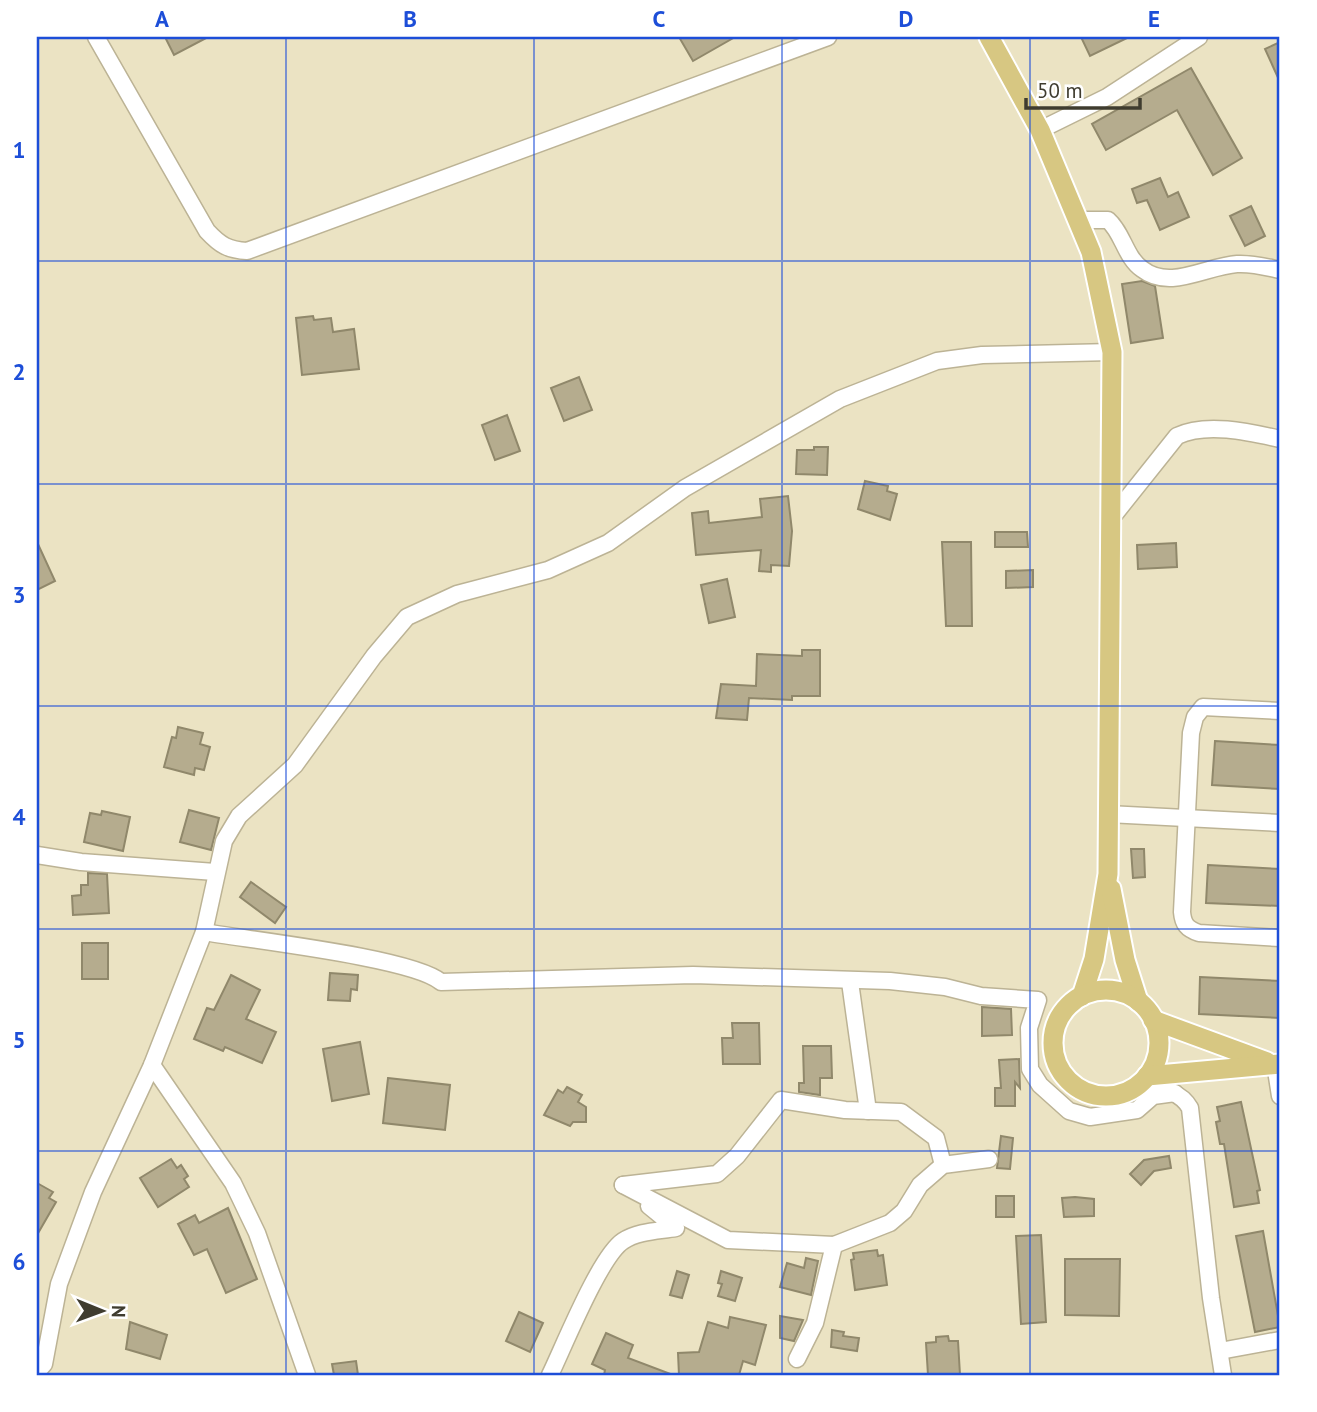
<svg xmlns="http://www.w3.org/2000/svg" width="1317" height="1412" viewBox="0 0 1317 1412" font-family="'PT Sans',sans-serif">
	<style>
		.building { fill: #b5ac8e; stroke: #90886b; stroke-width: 2 }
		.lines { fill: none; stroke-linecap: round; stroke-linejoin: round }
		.minor-casing { stroke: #bcb395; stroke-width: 19 }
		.major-casing { stroke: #fff; stroke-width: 23 }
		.minor { stroke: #fff; stroke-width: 16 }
		.major { stroke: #d7c782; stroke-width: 19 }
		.grid { fill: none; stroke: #1d4ed8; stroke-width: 2; stroke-opacity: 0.55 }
		.neatline { fill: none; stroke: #1d4ed8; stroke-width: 2.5 }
		.grid-label { font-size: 23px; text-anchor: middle; font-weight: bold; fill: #1d4ed8 }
	</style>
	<rect width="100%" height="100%" fill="#ebe3c3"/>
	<g class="building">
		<polygon points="165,37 208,37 174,55"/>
		<polygon points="679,37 735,37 693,61"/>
		<polygon points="1081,37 1129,37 1090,56"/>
		<polygon points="1280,42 1280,82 1265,49"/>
		<polygon points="1191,68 1242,158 1213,175 1177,110 1106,150 1092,124"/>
		<polygon points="1160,178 1168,197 1178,192 1189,217 1160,230 1147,200 1137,203 1132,189"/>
		<polygon points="1251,206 1265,236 1245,246 1230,216"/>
		<polygon points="1142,281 1155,286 1163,338 1131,343 1122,284"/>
		<polygon points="313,316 314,320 331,318 333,332 354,329 359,369 302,375 296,318"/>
		<polygon points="579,377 592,410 564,421 551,388"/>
		<polygon points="507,415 520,451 495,460 482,425"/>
		<polygon points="814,447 828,447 827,475 796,474 797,450 814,450"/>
		<polygon points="865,481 888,486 887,491 897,494 890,520 858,509"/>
		<polygon points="788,496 792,531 789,566 771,565 771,572 759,571 761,550 696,555 692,513 708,511 709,523 762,517 760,499"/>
		<polygon points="995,532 1027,532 1028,547 995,547"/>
		<polygon points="37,542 55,581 37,590"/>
		<polygon points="942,542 971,542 972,626 946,626"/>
		<polygon points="1176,543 1177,567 1138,569 1137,545"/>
		<polygon points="1033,570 1033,587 1006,588 1006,571"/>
		<polygon points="727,579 735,617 709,623 701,585"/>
		<polygon points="802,650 820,650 820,696 792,696 792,700 749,698 747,720 716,718 721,684 756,686 757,654 802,656"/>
		<polygon points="178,727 203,733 200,744 210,747 204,770 195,768 194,775 164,767 172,737 176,738"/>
		<polygon points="1215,741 1280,745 1280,789 1212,785"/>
		<polygon points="189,810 219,818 211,850 180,842"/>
		<polygon points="102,811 130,817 123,851 84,842 90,813 101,815"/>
		<polygon points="1131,849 1144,849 1145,877 1133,878"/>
		<polygon points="1208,865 1280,869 1280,906 1206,903"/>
		<polygon points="88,873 107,874 109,913 73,915 72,896 81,895 81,885 88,885"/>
		<polygon points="251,882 286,907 275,923 240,897"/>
		<rect x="82" y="943" width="26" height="36"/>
		<polygon points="330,973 358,975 357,990 351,989 350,1001 328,1000"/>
		<polygon points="231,975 260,990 246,1019 276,1032 262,1063 225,1047 223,1051 194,1039 207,1008 214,1010"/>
		<polygon points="1200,977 1280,981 1280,1018 1199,1014"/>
		<polygon points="982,1007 1011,1009 1012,1035 982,1036"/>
		<polygon points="732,1023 759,1023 760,1064 723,1064 722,1038 733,1038"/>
		<polygon points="360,1042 369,1094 332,1101 323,1049"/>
		<polygon points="803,1046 831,1046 832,1078 820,1078 820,1095 799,1092 799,1083 804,1083"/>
		<polygon points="1019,1059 1020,1088 1015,1082 1015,1106 995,1106 995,1088 1001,1088 999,1060"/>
		<polygon points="388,1078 450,1085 445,1130 383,1123"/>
		<polygon points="567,1087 582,1095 578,1102 586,1107 586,1122 573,1122 570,1126 544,1115 558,1090 563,1093"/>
		<polygon points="1241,1102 1260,1190 1257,1191 1259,1203 1234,1207 1224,1144 1220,1144 1216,1122 1220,1121 1217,1107"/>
		<polygon points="1001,1136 1013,1138 1010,1169 997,1168"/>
		<polygon points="1169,1156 1171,1168 1154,1171 1141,1185 1130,1174 1144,1160"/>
		<polygon points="171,1159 177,1168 181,1165 188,1176 184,1179 189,1187 158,1207 140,1178"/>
		<polygon points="37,1183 53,1192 49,1198 56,1202 37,1235"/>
		<rect x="996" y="1196" width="18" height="21"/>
		<polygon points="1075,1197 1094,1199 1094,1216 1064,1217 1062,1198"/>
		<polygon points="228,1208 257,1279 226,1293 207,1249 194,1255 178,1224 195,1215 199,1223"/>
		<polygon points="1263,1231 1280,1327 1255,1332 1236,1236"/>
		<polygon points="1041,1235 1046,1322 1021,1324 1016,1236"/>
		<polygon points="877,1250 878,1256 883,1255 887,1285 855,1290 851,1260 854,1259 853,1253"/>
		<polygon points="806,1258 818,1261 811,1295 780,1287 787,1263 804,1268"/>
		<polygon points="1065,1259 1120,1259 1119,1316 1065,1315"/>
		<polygon points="677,1271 689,1275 682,1298 670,1295"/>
		<polygon points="721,1271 742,1278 735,1301 718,1296 722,1284 718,1283"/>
		<polygon points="519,1312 543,1323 530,1352 506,1341"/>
		<polygon points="780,1316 803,1320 794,1341 780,1338"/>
		<polygon points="730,1317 766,1325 755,1365 743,1361 739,1375 679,1375 678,1353 699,1352 708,1322 728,1328"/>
		<polygon points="130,1322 167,1335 160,1359 126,1349"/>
		<polygon points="832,1330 844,1332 843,1336 859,1338 857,1351 831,1347"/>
		<polygon points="606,1333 633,1345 628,1358 673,1375 604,1375 605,1370 592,1364"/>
		<polygon points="948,1336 949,1341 958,1341 960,1375 928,1375 926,1343 936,1342 936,1337"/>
		<polygon points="356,1361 358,1375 334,1375 332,1364"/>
	</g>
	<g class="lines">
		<g class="minor-casing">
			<g id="minor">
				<path d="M96,37l111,194c13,14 21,19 40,20l581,-214"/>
				<polyline points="1040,130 1107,97 1199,37"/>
				<path d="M1078,220h30c15,13 17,37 34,49 28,22 64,-3 95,-5 15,-1 29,3 43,6"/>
				<path d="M1110,520l67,-84c29,-14 72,-4 103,3"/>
				<path d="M1280,711l-77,-4 -8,10 -4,16 -9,179c1,12 5,17 17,21l81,5"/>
				<polyline points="1108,814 1280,823"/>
				<polyline points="37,855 81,862 215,872"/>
				<path d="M204,932c46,8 209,26 237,50l252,-7 197,6 55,6 36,9 57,4 -9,28 1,41 10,16 29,26 21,6 47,-7 16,-14 22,-3"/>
				<polyline points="850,982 868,1111"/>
				<polyline points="1275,1064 1280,1096"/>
				<polyline points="152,1065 233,1183 257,1233 307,1375"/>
				<path d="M1139,1085c20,4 40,4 51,23l21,190 12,77"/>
				<polyline points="623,1185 728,1240 834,1245 890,1223 904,1211 920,1185 943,1165 989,1159"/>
				<polyline points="623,1185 717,1174 737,1156 781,1100 845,1110 901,1112 936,1138 943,1165"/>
				<polyline points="1220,1351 1280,1340"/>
				<polyline points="797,1359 815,1323 834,1245"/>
				<polyline points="37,1372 44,1364 59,1284 93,1192 152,1065 204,932 224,841 239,816 295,765 374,656 407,617 457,594 548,570 608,543 685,488 840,399 937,361 982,355 1112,352"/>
				<path d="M550,1375c14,-29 50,-119 73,-134 15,-10 36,-10 53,-13l-27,-22"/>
			</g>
		</g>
		<g class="major-casing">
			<g id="major">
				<polyline points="989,37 1040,130 1091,252 1112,352 1108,874 1094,959 1082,996"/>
				<polyline points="1111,889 1125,960 1138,1001"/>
				<circle cx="1106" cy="1043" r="53"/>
				<polyline points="1153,1020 1267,1062"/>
				<polyline points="1147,1076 1280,1064"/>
			</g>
		</g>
		<use href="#minor" class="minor"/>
		<use href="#major" class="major"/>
	</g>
	<path class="grid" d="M286,37v1338M534,37v1338M782,37v1338M1030,37v1338M37,261h1243M37,484h1243M37,706h1243M37,929h1243M37,1151h1243"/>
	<rect width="1317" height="1412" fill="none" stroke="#ffffff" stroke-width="77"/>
	<g transform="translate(102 1311) rotate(91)" stroke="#ffffff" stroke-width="5" paint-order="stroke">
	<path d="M0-5L12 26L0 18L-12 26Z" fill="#3f3c2f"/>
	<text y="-10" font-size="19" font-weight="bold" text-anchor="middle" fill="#3f3c2f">N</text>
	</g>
	<path d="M1026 98v10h114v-10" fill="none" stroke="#3f3c2f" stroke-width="3.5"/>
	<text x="1037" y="98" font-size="21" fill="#3f3c2f" stroke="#ffffff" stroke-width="5" paint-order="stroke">50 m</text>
	<rect x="38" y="38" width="1240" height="1336" class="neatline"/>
	<g class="grid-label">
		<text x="162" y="27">A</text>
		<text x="410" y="27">B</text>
		<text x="659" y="27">C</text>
		<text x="906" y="27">D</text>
		<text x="1154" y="27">E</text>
		<text x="19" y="158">1</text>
		<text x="19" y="380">2</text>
		<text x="19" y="603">3</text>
		<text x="19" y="825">4</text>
		<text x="19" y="1048">5</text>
		<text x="19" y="1270">6</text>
	</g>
</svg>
